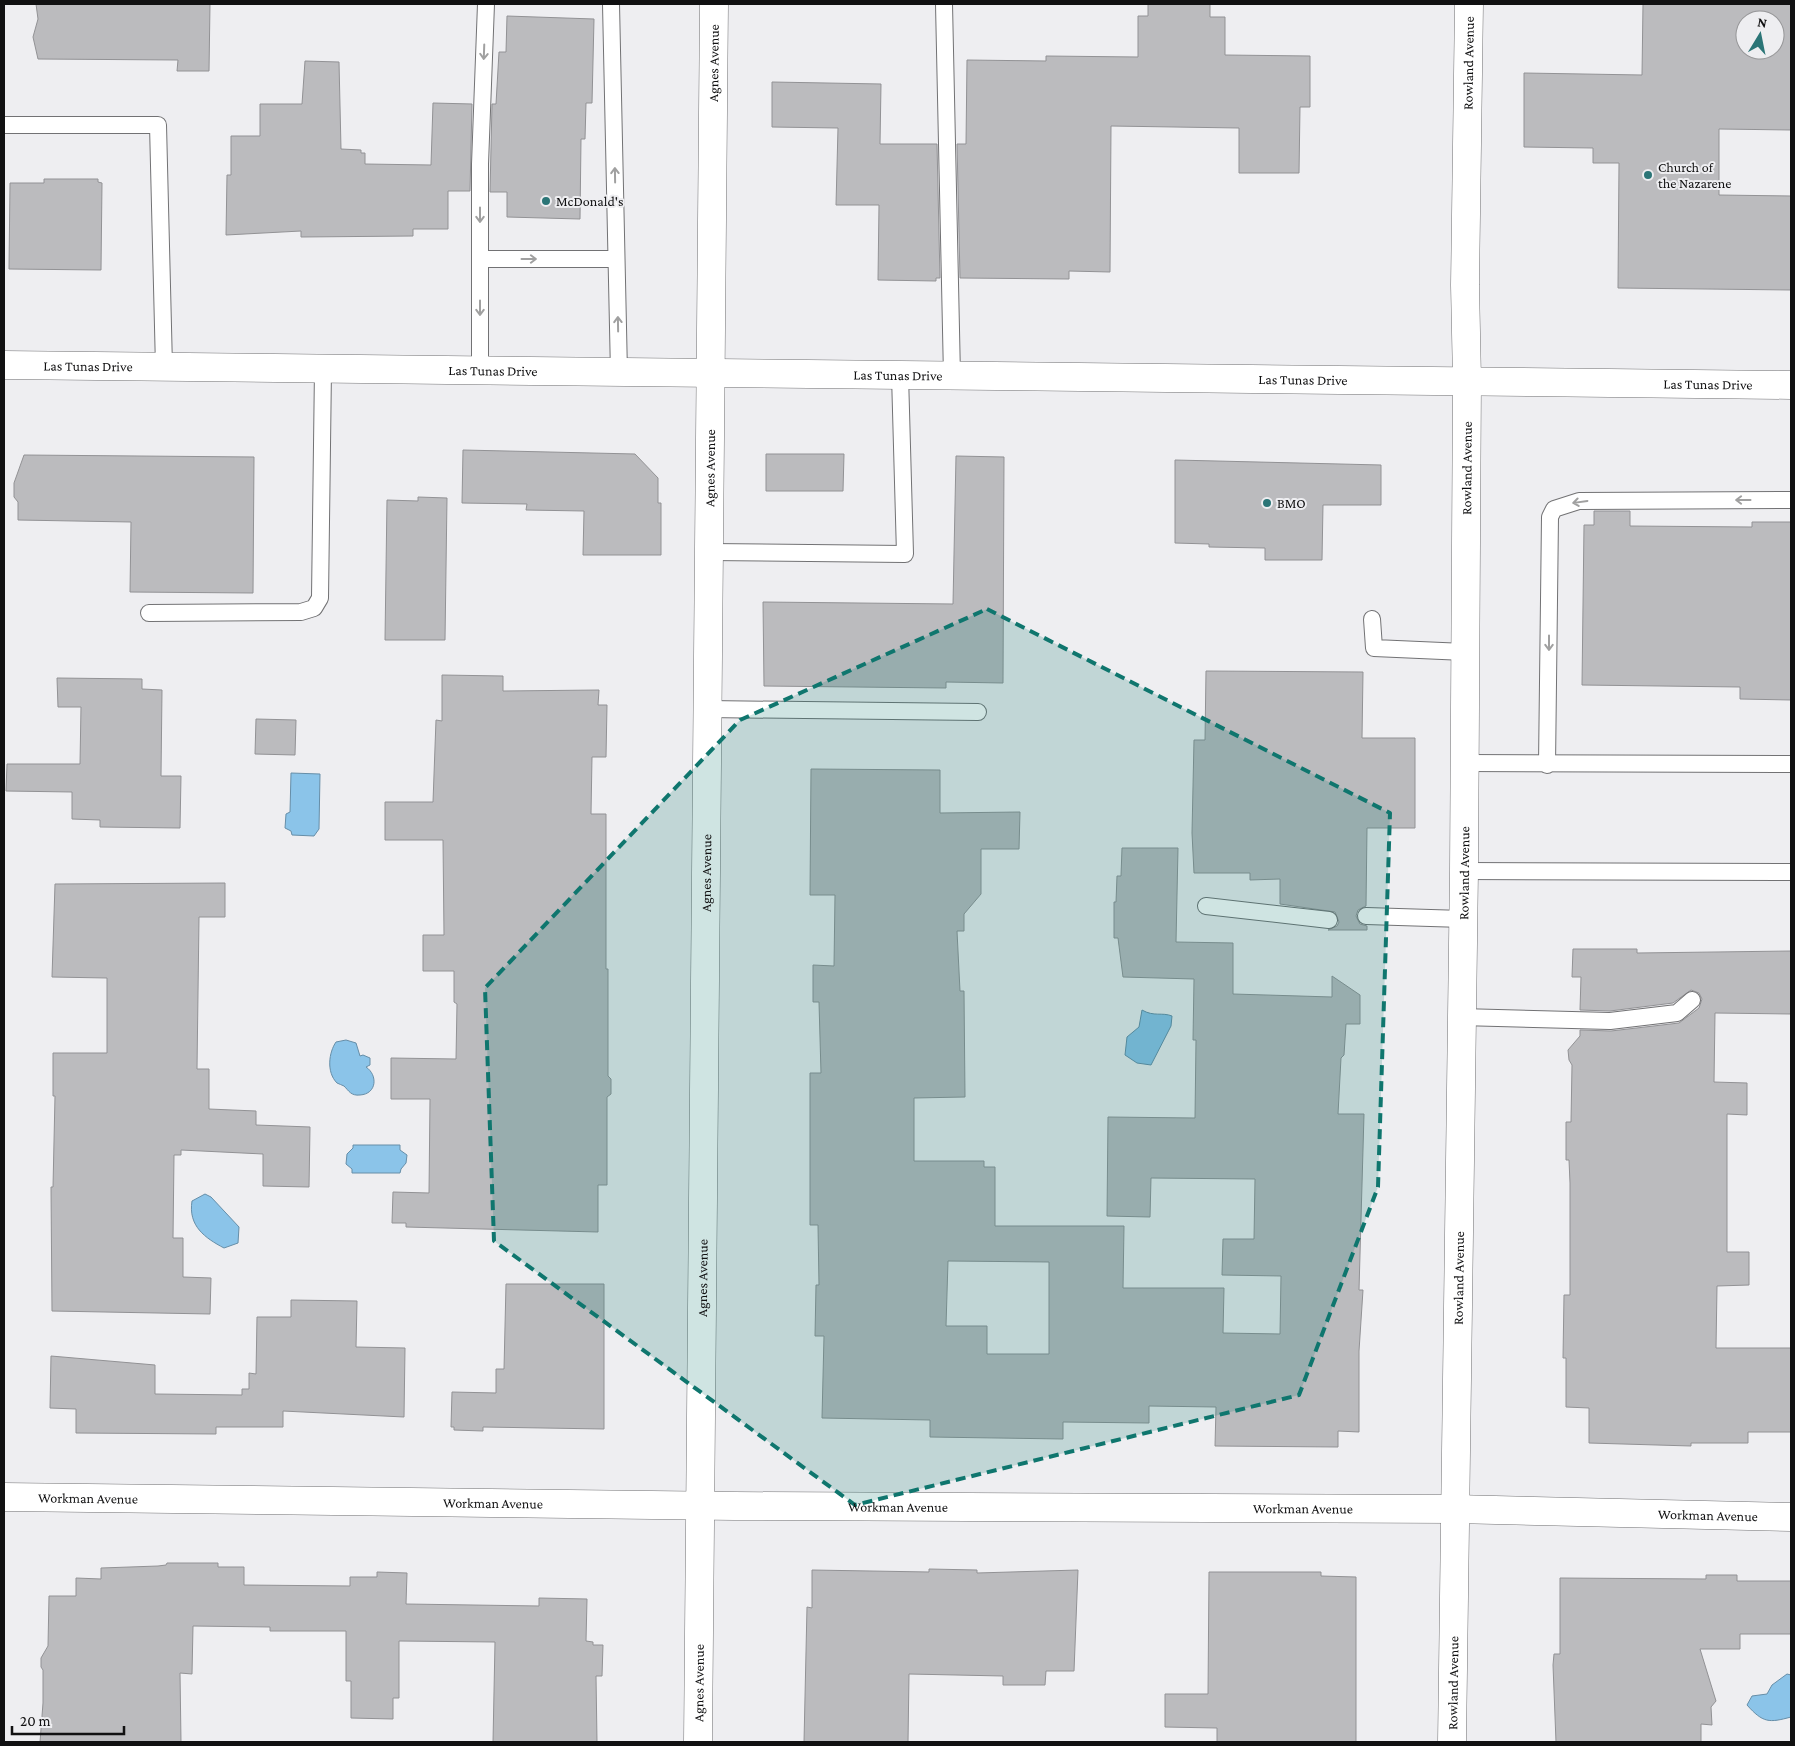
<svg xmlns="http://www.w3.org/2000/svg" width="1795" height="1746" viewBox="0 0 1795 1746" font-family="'Crimson Pro',serif">
	<style>
		.water { fill: #8bc4e9; stroke: #668ea8 }
		.building { fill: #bbbbbe; stroke: #929295; fill-rule: evenodd }
		.lines { fill: none; stroke-linecap: round; stroke-linejoin: round }
		.service-casing { stroke: #727274; stroke-width: 18 }
		.minor-casing { stroke: #727274; stroke-width: 29 }
		.primary-casing { stroke: #727274; stroke-width: 29 }
		.service { stroke: #fff; stroke-width: 16 }
		.minor { stroke: #fff; stroke-width: 28 }
		.primary { stroke: #fff; stroke-width: 28 }
		.oneway { stroke: #a0a0a0 }
		.marked { fill: #0f766e; fill-opacity: 0.2; stroke: #0f766e; stroke-width: 4; stroke-dasharray: 10 6; stroke-linejoin: round }
		.poi-dot { fill: #2b7577; stroke: #eeeef1; stroke-width: 2 }
		.labels { text-anchor: middle; stroke-width: 4; stroke-linejoin: round; paint-order: stroke }
		.street-label { font-size: 14px; fill: #111112; stroke: #eeeef1 }
		.poi-label { font-size: 14px; fill: #111112; stroke: #eeeef1; text-anchor: start }
	</style>
	<rect width="100%" height="100%" fill="#eeeef1"/>
	<g class="water">
		<polygon points="291,773 320,774 319,829 314,836 292,835 291,831 285,828 286,814 290,812"/>
		<path d="M1142,1010c12,7 20,2 30,6l-1,10 -20,39 -14,-2 -12,-8 2,-18 12,-10z"/>
		<path d="M346,1040l10,3 4,13 3,-1 7,3v7l-4,2c12,8 11,27 -6,28 -9,1 -11,-4 -16,-9 -2,-1 -5,-2 -7,-3 -11,-11 -8,-31 -1,-41z"/>
		<polygon points="353,1145 400,1145 400,1150 407,1155 406,1163 401,1169 400,1173 352,1173 352,1169 346,1164 347,1154 353,1148"/>
		<path d="M205,1194l6,3 28,30 -1,16 -14,5c-19,-10 -36,-22 -32,-47z"/>
		<path d="M1787,1674l4,1v42c-22,6 -28,6 -44,-12l5,-9 15,-2 5,-9z"/>
	</g>
	<g class="building">
		<polygon points="36,4 210,4 209,71 177,71 178,60 38,59 33,37 38,19"/>
		<polygon points="1148,4 1210,4 1210,17 1225,17 1225,55 1310,56 1310,107 1300,107 1299,173 1239,173 1239,128 1111,126 1110,272 1069,271 1069,279 960,278 957,144 966,144 967,60 1046,61 1046,56 1138,57 1138,16 1148,16"/>
		<path d="M1643,4h148v126l-72,-1v66l72,1v94l-173,-2 1,-125h-26v-15l-69,-1v-74l118,2zM1745,20h30v30h-30z"/>
		<polygon points="507,16 594,19 592,103 586,103 585,139 581,139 580,219 507,217 507,192 490,192 492,104 496,104 499,52 506,52"/>
		<polygon points="305,61 339,62 341,149 361,150 361,153 365,153 365,164 431,165 433,103 472,104 470,191 448,191 448,229 413,229 413,236 301,237 301,231 226,235 227,175 231,175 231,136 260,136 260,104 302,104"/>
		<polygon points="772,82 881,84 880,144 937,144 940,278 936,278 936,281 878,280 879,205 836,205 838,128 772,127"/>
		<polygon points="44,179 98,179 98,182 102,183 101,270 9,269 10,183 44,183"/>
		<polygon points="463,450 635,454 658,478 658,503 661,503 661,555 583,555 584,511 526,510 527,504 462,503"/>
		<polygon points="766,454 844,454 843,491 766,491"/>
		<polygon points="24,455 254,457 253,593 130,592 131,522 18,520 18,502 14,497 14,483"/>
		<polygon points="956,456 1004,457 1003,683 946,682 946,688 764,686 763,602 953,604"/>
		<polygon points="1175,460 1381,465 1381,505 1323,505 1322,560 1265,560 1265,548 1209,547 1209,544 1175,543"/>
		<polygon points="418,497 447,498 445,640 385,640 387,500 418,501"/>
		<polygon points="1594,511 1630,511 1630,526 1752,527 1752,522 1791,522 1791,700 1740,699 1740,687 1582,685 1584,525 1594,525"/>
		<polygon points="1206,671 1363,672 1362,738 1415,738 1415,828 1367,828 1366,906 1358,910 1356,916 1360,924 1367,926 1367,930 1328,930 1337,926 1339,922 1335,912 1280,904 1280,879 1250,880 1250,873 1194,873 1192,833 1194,740 1205,740"/>
		<polygon points="442,675 503,676 503,691 599,690 598,705 607,705 606,757 592,757 591,814 606,814 606,969 608,969 608,1076 611,1079 611,1094 607,1097 607,1185 598,1185 598,1232 406,1227 406,1223 392,1223 393,1192 429,1193 430,1099 391,1099 391,1058 456,1059 457,1004 454,1002 454,971 423,971 423,935 444,935 443,840 385,840 385,802 433,802 436,720 442,721"/>
		<polygon points="57,678 142,679 142,689 162,690 161,776 181,776 180,828 100,827 100,820 72,819 72,792 6,791 7,764 80,764 81,707 58,707"/>
		<polygon points="256,719 296,720 295,755 255,754"/>
		<path d="M811,769l129,1v43l80,-1 -1,37h-38v45l-17,20v17h-7l3,60h4l1,106 -51,1v63h70v6h11v59h129l-1,62h101l-1,45 57,1 1,-58 -59,-1 1,-36h31l1,-60 -104,-1 -1,39 -43,-1 1,-99 87,1 1,-78h-3l1,-61 -71,-2 -5,-39h-4v-36h2l1,-26h4l1,-28h56l-2,94 57,1v51l99,3v-21l28,19v29h-14l-2,31 -3,3 -3,56h26l-5,176h4l-4,61v81l-21,-1v16l-123,-1 1,-39 -67,-1v17l-86,-1v17l-133,-2v-17l-108,-2 2,-82h-9l1,-51h3l-1,-60h-8v-152h11l-2,-71h-6v-37l21,1 1,-71h-25zM948,1261l101,1v92h-62v-28h-41z"/>
		<polygon points="225,883 225,917 199,917 197,1069 209,1069 209,1109 256,1111 256,1125 310,1127 309,1187 263,1186 263,1154 181,1150 181,1155 174,1155 173,1238 183,1238 183,1277 211,1278 210,1314 52,1311 51,1187 53,1187 55,1096 53,1096 53,1053 107,1053 107,978 52,977 55,884"/>
		<polygon points="1573,949 1637,949 1637,953 1791,951 1791,1014 1715,1013 1714,1082 1747,1083 1747,1115 1727,1114 1727,1252 1749,1252 1749,1285 1717,1286 1716,1348 1791,1348 1791,1432 1748,1432 1748,1443 1691,1443 1691,1446 1589,1443 1589,1408 1566,1407 1566,1358 1563,1358 1564,1295 1570,1295 1570,1183 1569,1160 1566,1160 1566,1122 1571,1122 1572,1065 1569,1060 1568,1050 1580,1036 1580,1030 1611,1031 1679,1023 1699,1008 1702,999 1699,993 1691,990 1673,1003 1610,1011 1580,1010 1581,977 1572,977"/>
		<polygon points="506,1284 604,1284 604,1429 483,1427 483,1431 454,1430 454,1427 451,1427 452,1392 496,1393 496,1369 504,1369"/>
		<polygon points="291,1300 357,1301 356,1347 405,1348 404,1417 283,1411 283,1427 216,1427 216,1434 76,1433 76,1409 50,1408 51,1356 155,1365 155,1394 242,1395 242,1389 249,1389 249,1373 256,1374 257,1317 291,1317"/>
		<polygon points="167,1563 218,1563 218,1567 244,1567 244,1585 350,1586 350,1577 377,1577 377,1572 407,1573 406,1604 539,1606 539,1598 587,1599 586,1641 593,1642 593,1645 603,1645 602,1676 596,1676 597,1742 493,1742 495,1642 399,1641 399,1698 393,1698 393,1719 351,1718 351,1681 346,1681 346,1631 270,1631 270,1627 193,1626 192,1674 180,1673 181,1742 40,1742 43,1703 43,1670 41,1667 41,1658 48,1646 49,1596 76,1596 76,1578 101,1579 101,1568 158,1566 166,1565"/>
		<polygon points="929,1569 977,1570 977,1573 1078,1570 1074,1671 1046,1671 1045,1685 1003,1685 1003,1676 909,1674 908,1742 804,1742 807,1607 812,1608 812,1570 929,1572"/>
		<polygon points="1209,1572 1321,1572 1321,1576 1356,1577 1356,1742 1217,1742 1217,1728 1165,1727 1165,1694 1208,1694"/>
		<polygon points="1706,1575 1737,1575 1737,1581 1791,1581 1791,1634 1740,1634 1740,1649 1700,1649 1716,1701 1711,1707 1712,1725 1701,1724 1701,1742 1556,1742 1553,1665 1554,1654 1560,1654 1560,1578 1706,1579"/>
	</g>
	<g class="lines">
		<g class="service-casing">
			<g id="service">
				<polyline points="611,4 619,373"/>
				<polyline points="944,4 952,376"/>
				<polyline points="4,125 158,125 164,367"/>
				<polyline points="480,259 616,259"/>
				<polyline points="480,372 480,164 486,4"/>
				<polyline points="709,552 905,554 900,375"/>
				<polyline points="149,613 301,612 314,608 320,598 323,369"/>
				<polyline points="1372,619 1374,648 1465,652"/>
				<polyline points="707,709 978,712"/>
				<polyline points="1464,763 1791,764"/>
				<polyline points="1547,765 1550,517 1554,509 1579,501 1791,500"/>
				<polyline points="1464,871 1791,872"/>
				<polyline points="1206,906 1329,920"/>
				<polyline points="1366,916 1463,919"/>
				<polyline points="1460,1017 1610,1021 1677,1013 1692,1000"/>
			</g>
		</g>
		<g class="minor-casing">
			<g id="minor">
				<path id="s1" d="M4,1497l730,9 720,3 337,8"/>
				<path id="s2" d="M698,1742l16,-1738"/>
				<path id="s3" d="M1452,1742l12,-871 3,-491 -2,-95 4,-281"/>
			</g>
		</g>
		<g class="primary-casing">
			<g id="primary">
				<path id="s4" d="M4,365l1787,20"/>
			</g>
		</g>
		<use href="#service" class="service"/>
		<use href="#minor" class="minor"/>
		<use href="#primary" class="primary"/>
	</g>
	<defs><path id="oneway-shaft" d="M-6 0H5M1.5-3L5.5 0L1.5 3" fill="none" stroke-width="1.6" stroke-linecap="round" stroke-linejoin="round" transform="scale(1.25)"/></defs>
	<g class="oneway">
		<use href="#oneway-shaft" transform="translate(484 52) rotate(92)"/>
		<use href="#oneway-shaft" transform="translate(615 175) rotate(-91)"/>
		<use href="#oneway-shaft" transform="translate(480 215) rotate(90)"/>
		<use href="#oneway-shaft" transform="translate(529 259)"/>
		<use href="#oneway-shaft" transform="translate(480 308) rotate(90)"/>
		<use href="#oneway-shaft" transform="translate(618 324) rotate(-91)"/>
		<use href="#oneway-shaft" transform="translate(1743 500) rotate(180)"/>
		<use href="#oneway-shaft" transform="translate(1580 502) rotate(172)"/>
		<use href="#oneway-shaft" transform="translate(1549 643) rotate(90)"/>
	</g>
	<path class="marked" d="M987,609l403,204 -12,374 -79,208 -444,110 -361,-264 -9,-253 255,-268z"/>
	<g class="poi-dot">
		<circle cx="1648" cy="175" r="5"/>
		<circle cx="546" cy="201" r="5"/>
		<circle cx="1267" cy="503" r="5"/>
	</g>
	<g class="labels">
		<g class="street-label">
			<text dy="5" stroke="none"><textPath href="#s2" startOffset="1679">Agnes Avenue</textPath></text>
			<text dy="5" stroke="none"><textPath href="#s3" startOffset="1679">Rowland Avenue</textPath></text>
			<text dy="5" stroke="none"><textPath href="#s4" startOffset="84">Las Tunas Drive</textPath></text>
			<text dy="5" stroke="none"><textPath href="#s4" startOffset="489">Las Tunas Drive</textPath></text>
			<text dy="5" stroke="none"><textPath href="#s4" startOffset="894">Las Tunas Drive</textPath></text>
			<text dy="5" stroke="none"><textPath href="#s4" startOffset="1299">Las Tunas Drive</textPath></text>
			<text dy="5" stroke="none"><textPath href="#s4" startOffset="1704">Las Tunas Drive</textPath></text>
			<text dy="5" stroke="none"><textPath href="#s2" startOffset="1274">Agnes Avenue</textPath></text>
			<text dy="5" stroke="none"><textPath href="#s3" startOffset="1274">Rowland Avenue</textPath></text>
			<text dy="5" stroke="none"><textPath href="#s2" startOffset="869">Agnes Avenue</textPath></text>
			<text dy="5" stroke="none"><textPath href="#s3" startOffset="869">Rowland Avenue</textPath></text>
			<text dy="5" stroke="none"><textPath href="#s2" startOffset="464">Agnes Avenue</textPath></text>
			<text dy="5" stroke="none"><textPath href="#s3" startOffset="464">Rowland Avenue</textPath></text>
			<text dy="5" stroke="none"><textPath href="#s1" startOffset="84">Workman Avenue</textPath></text>
			<text dy="5" stroke="none"><textPath href="#s1" startOffset="489">Workman Avenue</textPath></text>
			<text dy="5" stroke="none"><textPath href="#s1" startOffset="894">Workman Avenue</textPath></text>
			<text dy="5" stroke="none"><textPath href="#s1" startOffset="1299">Workman Avenue</textPath></text>
			<text dy="5" stroke="none"><textPath href="#s1" startOffset="1704">Workman Avenue</textPath></text>
			<text dy="5" stroke="none"><textPath href="#s2" startOffset="59">Agnes Avenue</textPath></text>
			<text dy="5" stroke="none"><textPath href="#s3" startOffset="59">Rowland Avenue</textPath></text>
		</g>
		<g class="poi-label">
			<text x="1658" y="172">Church of<tspan x="1658" dy="16">the Nazarene</tspan></text>
			<text x="556" y="206">McDonald's</text>
			<text x="1277" y="508">BMO</text>
		</g>
	</g>
	<rect width="1795" height="1746" fill="none" stroke="#111112" stroke-width="10"/>
	<g transform="translate(1760 35) rotate(10)"><circle r="24" fill="#eeeef1" stroke="#969698"/>
	<path d="M0-4L9 19L0 12L-9 19Z" fill="#2b7577"/>
	<text y="-8" font-size="14" font-weight="bold" text-anchor="middle" fill="#111112">N</text>
	</g>
	<path d="M12 1726v8h112v-8" fill="none" stroke="#111112" stroke-width="2.5"/>
	<text x="20" y="1726" font-size="15" fill="#111112" stroke="#eeeef1" stroke-width="4" paint-order="stroke">20 m</text>
</svg>
